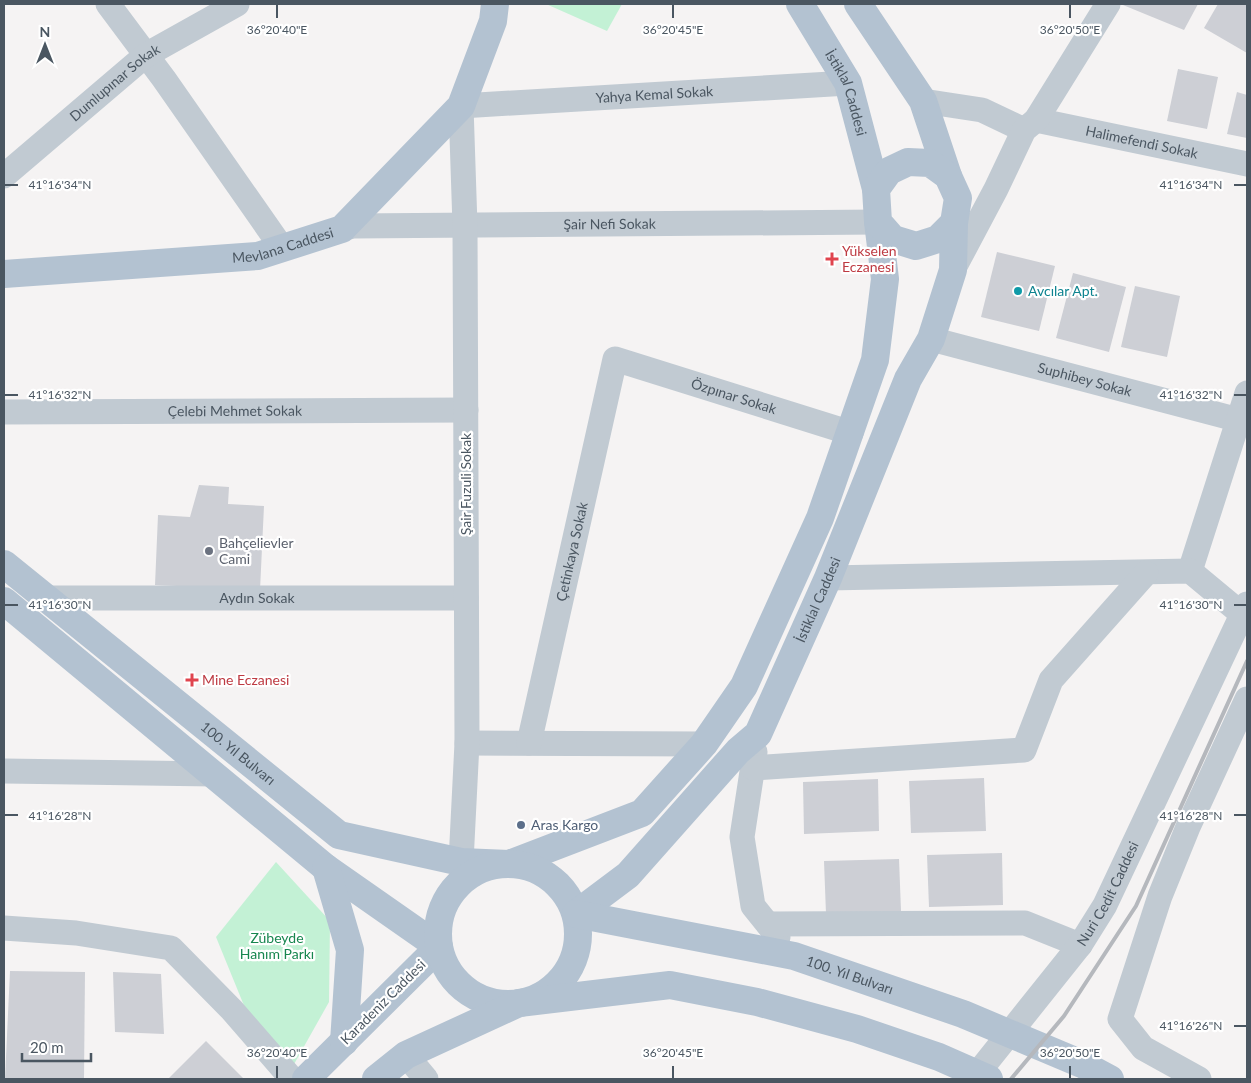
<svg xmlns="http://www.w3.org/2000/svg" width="1251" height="1083" viewBox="0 0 1251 1083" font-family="Lato,sans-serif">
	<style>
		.green { fill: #c3f1d5 }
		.building { fill: #cdcfd5 }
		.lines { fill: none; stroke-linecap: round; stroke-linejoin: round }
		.minor { stroke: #c1cad2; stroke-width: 25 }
		.major { stroke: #b3c2d1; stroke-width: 28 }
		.rail { stroke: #b5b8bd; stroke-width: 4 }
		.ticks { fill: none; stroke: #4a5661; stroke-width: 2 }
		.health-dot { fill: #e0444e; stroke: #fff; stroke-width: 2 }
		.culture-dot { fill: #0f9aa8; stroke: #fff; stroke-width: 2 }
		.worship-dot { fill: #6b7280; stroke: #fff; stroke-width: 2 }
		.service-dot { fill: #5c6f8a; stroke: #fff; stroke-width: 2 }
		.labels { text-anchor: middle; stroke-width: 4.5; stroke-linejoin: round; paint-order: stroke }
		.street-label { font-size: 14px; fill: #4a5661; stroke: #fff }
		.health-label { font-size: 14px; fill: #be3a42; stroke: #fff; text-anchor: start }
		.culture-label { font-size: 14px; fill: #0d838f; stroke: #fff; text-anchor: start }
		.worship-label { font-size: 14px; fill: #5b616d; stroke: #fff; text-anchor: start }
		.service-label { font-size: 14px; fill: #4e5e75; stroke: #fff; text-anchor: start }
		.park-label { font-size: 14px; fill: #17864f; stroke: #fff }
		.ticks-label { font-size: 12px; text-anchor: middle; fill: #4a5661; stroke: #fff; stroke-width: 4.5; stroke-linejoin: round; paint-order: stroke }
	</style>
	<rect width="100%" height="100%" fill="#f5f3f3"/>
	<g class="green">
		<polygon points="546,4 622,4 607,31"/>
		<polygon points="276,862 330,921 329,1002 293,1066 245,1008 216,937"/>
	</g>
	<g class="building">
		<polygon points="1124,4 1198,4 1184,30 1123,5"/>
		<polygon points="1218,4 1247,4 1247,53 1204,28"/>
		<polygon points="1178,69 1218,77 1207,129 1167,121"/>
		<polygon points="1237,92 1247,95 1247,138 1227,134"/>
		<polygon points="997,252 1055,266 1039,331 981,317"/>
		<polygon points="1073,273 1126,287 1109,352 1056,338"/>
		<polygon points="1135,286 1180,296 1167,357 1121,347"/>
		<polygon points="199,485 229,487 228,504 264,506 260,590 155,585 158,515 190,517"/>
		<polygon points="984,778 986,831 911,833 909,781"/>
		<polygon points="878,779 879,831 804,834 803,782"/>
		<polygon points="1002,853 1003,905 929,907 927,855"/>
		<polygon points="899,859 901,911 826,914 824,861"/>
		<polygon points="10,971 85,972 84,1079 5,1079"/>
		<polygon points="113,972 161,974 164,1034 115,1032"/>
		<polygon points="206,1041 244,1079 168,1079"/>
	</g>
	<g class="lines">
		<g class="minor">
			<polyline points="108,4 164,79 282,248"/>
			<polyline points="923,101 982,110 1024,130"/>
			<path id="s1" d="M1036,120l211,44"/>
			<path id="s2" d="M4,176l142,-121 91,-51"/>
			<path id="s3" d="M342,229l11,-3 525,-4"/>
			<polyline points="953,270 996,189 1024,130 1036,120 1108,4"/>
			<path id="s4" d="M931,339l308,81"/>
			<path id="s5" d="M4,412l462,-2"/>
			<polyline points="1190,571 1247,393"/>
			<polyline points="828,578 1190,571 1243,615"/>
			<path id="s6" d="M47,598h419"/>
			<polyline points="467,743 704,744"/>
			<path id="s7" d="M529,743l86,-384 236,74"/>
			<polyline points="755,752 742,837 753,906 778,937"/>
			<polyline points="753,768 1024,750 1051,680 1146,573"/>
			<polyline points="4,771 214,774"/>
			<path id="s8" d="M461,862l6,-119 -2,-517 -4,-120 387,-23"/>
			<polyline points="768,924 1025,923 1080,945"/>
			<polyline points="4,928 76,933 171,948 232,1010 292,1079"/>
			<polyline points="406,1055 426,1079"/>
			<path id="s9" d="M973,1079l107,-134 25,-40 142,-301"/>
			<polyline points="1199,1079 1143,1048 1120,1019 1160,896 1188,827 1247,699"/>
		</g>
		<g class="major">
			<path id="s10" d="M800,4l48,79 28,106"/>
			<polyline points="858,4 923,101 948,176"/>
			<path id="s11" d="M4,274l254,-18 84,-27 119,-123 32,-85 2,-17"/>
			<path id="s12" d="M4,564l335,271 122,27 48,2 133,-51 62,-69 40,-58 76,-168 55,-158 10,-81 -7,-57"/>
			<polyline points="4,601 326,868 439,947 306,1079"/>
			<circle cx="508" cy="934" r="70"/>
			<polyline points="326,868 350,950 344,1042"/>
			<path id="s13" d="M576,914l52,-39 110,-124 20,-17 70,-156 80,-199 23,-40 22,-69 1,-47 4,-25 -10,-22 -18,-13 -22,-1 -19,9 -13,18 2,33 15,17 23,7 22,-7 16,-16"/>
			<path id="s14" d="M576,914l218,42 169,58 119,50 28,15"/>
			<polyline points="376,1079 406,1055 519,1003 670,985 757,1002 857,1029 939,1057 989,1079"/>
		</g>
		<polyline class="rail" points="1011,1079 1064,1016 1136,906 1247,661"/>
	</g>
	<path class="ticks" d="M277,5v13M673,5v13M1070,5v13M5,185h13M1234,185h12M5,395h13M1234,395h12M5,605h13M1234,605h12M5,815h13M1234,815h12M1234,1026h12M277,1066v12M673,1066v12M1070,1066v12"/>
	<g class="health-dot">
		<path d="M829.5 251.5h5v5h5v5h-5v5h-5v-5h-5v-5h5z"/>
		<path d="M189.5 672.5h5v5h5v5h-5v5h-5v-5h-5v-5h5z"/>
	</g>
	<circle class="culture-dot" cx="1018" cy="291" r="5"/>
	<circle class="worship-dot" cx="209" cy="551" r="5"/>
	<circle class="service-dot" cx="521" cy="825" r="5"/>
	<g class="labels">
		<g class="street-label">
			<text dy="5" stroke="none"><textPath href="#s2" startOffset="145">Dumlupınar Sokak</textPath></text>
			<text dy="5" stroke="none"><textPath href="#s10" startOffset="101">İstiklal Caddesi</textPath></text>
			<text dy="5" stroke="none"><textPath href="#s8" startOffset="950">Yahya Kemal Sokak</textPath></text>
			<text dy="5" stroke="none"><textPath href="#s1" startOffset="108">Halimefendi Sokak</textPath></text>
			<text dy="5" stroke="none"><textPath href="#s3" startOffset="268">Şair Nefi Sokak</textPath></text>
			<text dy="5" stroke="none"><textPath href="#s11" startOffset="281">Mevlana Caddesi</textPath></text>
			<text dy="5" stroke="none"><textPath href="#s4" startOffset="159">Suphibey Sokak</textPath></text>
			<text dy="5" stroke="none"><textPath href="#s7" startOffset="518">Özpınar Sokak</textPath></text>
			<text dy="5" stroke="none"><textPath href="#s5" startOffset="231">Çelebi Mehmet Sokak</textPath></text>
			<text transform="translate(466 484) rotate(-90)" y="5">Şair Fuzuli Sokak</text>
			<text dy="5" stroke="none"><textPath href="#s7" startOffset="196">Çetinkaya Sokak</textPath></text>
			<text dy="5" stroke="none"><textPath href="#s6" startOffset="210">Aydın Sokak</textPath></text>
			<text dy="5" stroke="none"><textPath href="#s13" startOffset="404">İstiklal Caddesi</textPath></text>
			<text dy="5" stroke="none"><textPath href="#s12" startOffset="301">100. Yıl Bulvarı</textPath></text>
			<text dy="5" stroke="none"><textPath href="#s9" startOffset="230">Nuri Cedit Caddesi</textPath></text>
			<text dy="5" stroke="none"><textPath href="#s14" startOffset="281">100. Yıl Bulvarı</textPath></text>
			<text transform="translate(383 1002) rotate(-45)" y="5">Karadeniz Caddesi</text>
		</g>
		<g class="health-label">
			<text x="842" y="256">Yükselen<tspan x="842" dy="16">Eczanesi</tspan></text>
			<text x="202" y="685">Mine Eczanesi</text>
		</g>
		<g class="culture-label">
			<text x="1028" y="296">Avcılar Apt.</text>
		</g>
		<g class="worship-label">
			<text x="219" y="548">Bahçelievler<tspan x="219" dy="16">Cami</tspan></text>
		</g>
		<g class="service-label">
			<text x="531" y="830">Aras Kargo</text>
		</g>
		<g class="park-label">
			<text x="277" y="943">Zübeyde<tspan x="277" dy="16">Hanım Parkı</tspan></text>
		</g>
	</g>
	<g class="ticks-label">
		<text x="277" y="34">36°20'40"E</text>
		<text x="673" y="34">36°20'45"E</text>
		<text x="1070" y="34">36°20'50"E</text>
		<text x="60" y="189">41°16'34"N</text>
		<text x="1191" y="189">41°16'34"N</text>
		<text x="60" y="399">41°16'32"N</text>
		<text x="1191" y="399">41°16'32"N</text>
		<text x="60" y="609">41°16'30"N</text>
		<text x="1191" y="609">41°16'30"N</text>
		<text x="60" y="820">41°16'28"N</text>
		<text x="1191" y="820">41°16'28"N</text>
		<text x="1191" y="1030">41°16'26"N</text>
		<text x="277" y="1057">36°20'40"E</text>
		<text x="673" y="1057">36°20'45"E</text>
		<text x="1070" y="1057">36°20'50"E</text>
	</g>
	<rect width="1251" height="1083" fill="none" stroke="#4a5661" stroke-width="10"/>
	<g transform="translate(45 45)" stroke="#ffffff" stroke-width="4" paint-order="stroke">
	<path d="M0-4L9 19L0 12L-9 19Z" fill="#4a5661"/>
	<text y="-8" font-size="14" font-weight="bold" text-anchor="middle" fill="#4a5661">N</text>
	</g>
	<path d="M22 1053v8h69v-8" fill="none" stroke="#4a5661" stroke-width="2.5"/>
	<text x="30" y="1053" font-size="15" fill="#4a5661" stroke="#ffffff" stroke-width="4" paint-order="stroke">20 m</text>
</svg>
